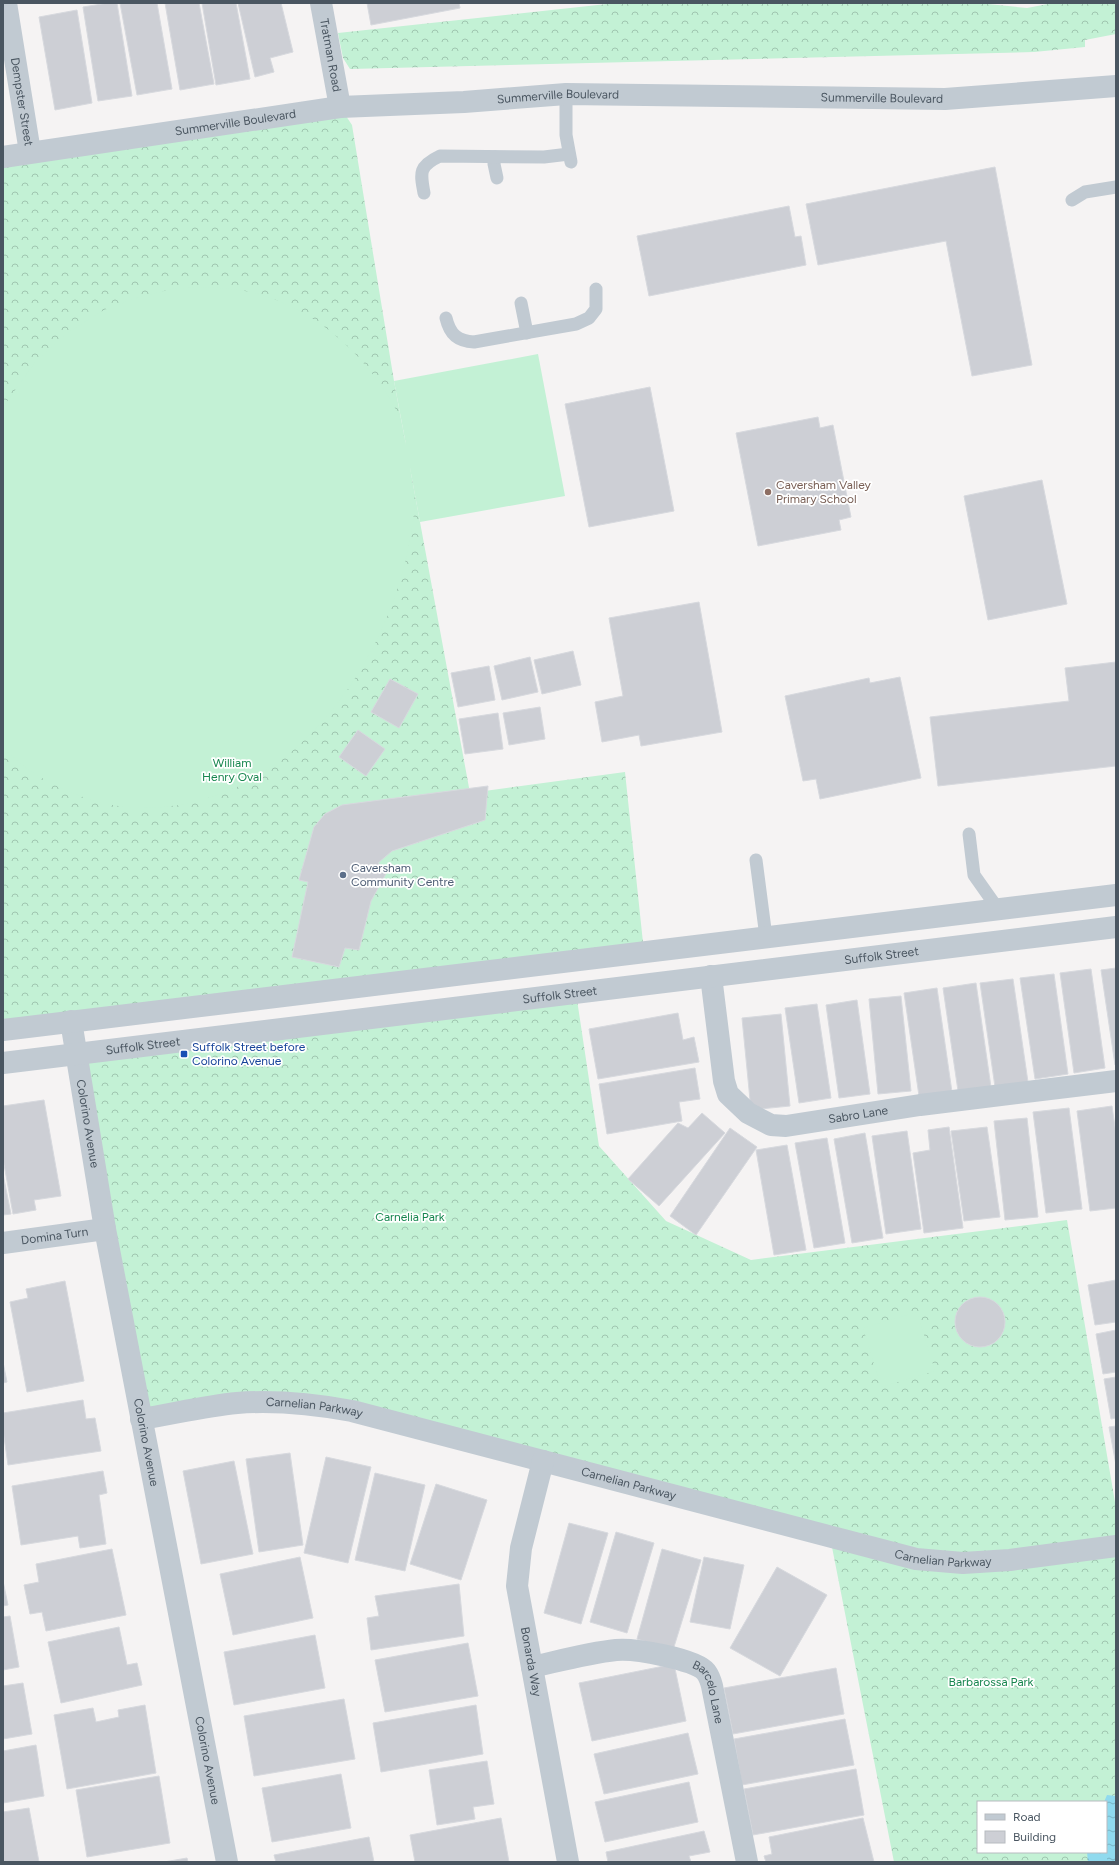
<svg xmlns="http://www.w3.org/2000/svg" width="1119" height="1865" viewBox="0 0 1119 1865" font-family="Figtree,sans-serif">
	<style>
		.forest { fill: url(#forest-crowns); fill-rule: evenodd }
		.pitch { fill: #c3f1d5 }
		.water { fill: url(#water-ripples) }
		.building { fill: #cdcfd5; stroke: #d7d9de }
		.lines { fill: none; stroke-linecap: round; stroke-linejoin: round }
		.service { stroke: #c1cad2; stroke-width: 13 }
		.minor { stroke: #c1cad2; stroke-width: 22 }
		.tertiary { stroke: #c1cad2; stroke-width: 22 }
		.education-dot { fill: #8d6e63; stroke: #fff; stroke-width: 1.5 }
		.service-dot { fill: #5c6f8a; stroke: #fff; stroke-width: 1.5 }
		.transit-dot { fill: #1a4fb4; stroke: #fff; stroke-width: 1.5 }
		.labels { text-anchor: middle; stroke-width: 3.5; stroke-linejoin: round; paint-order: stroke }
		.street-label { font-size: 12px; fill: #4a5661; stroke: #fff }
		.education-label { font-size: 12px; fill: #785e54; stroke: #fff; text-anchor: start }
		.park-label { font-size: 12px; fill: #17864f; stroke: #fff }
		.service-label { font-size: 12px; fill: #4e5e75; stroke: #fff; text-anchor: start }
		.transit-label { font-size: 12px; fill: #164399; stroke: #fff; text-anchor: start }
	</style>
	<defs>
		<pattern id="forest-crowns" width="20" height="18" patternUnits="userSpaceOnUse"><rect width="20" height="18" fill="#c3f1d5"/><path d="M2 6a3 3 0 1 1 6 0M12 15a3 3 0 1 1 6 0" fill="none" stroke="#a0c6b0"/></pattern>
		<pattern id="water-ripples" width="26" height="14" patternUnits="userSpaceOnUse"><rect width="26" height="14" fill="#90daee"/><path d="M2 4q2-2 4 0t4 0M15 11q2-2 4 0t4 0" fill="none" stroke="#78b4c4"/></pattern>
	</defs>
	<rect width="100%" height="100%" fill="#f5f3f3"/>
	<g class="forest">
		<polygon points="616,3 978,3 1027,8 1053,3 1116,3 1116,34 1085,40 1085,47 1034,52 350,69 343,58 338,33"/>
		<polygon points="340,107 352,125 394,381 470,793 625,772 644,952 3,1030 3,157"/>
		<path d="M576,993l23,153 67,75 85,39 316,-40 49,288v354h-222l-64,-325 -517,-133 -172,15 -64,-365zM978,1802h128v50h-128z"/>
	</g>
	<g class="pitch">
		<path d="M203,287c18,1 35,2 52,6 46,12 87,42 116,79 11,14 24,32 30,50 2,7 3,16 5,23l-12,-64 144,-27 27,142 -145,26 -10,-54c1,15 6,31 4,45 -15,139 -119,297 -274,295 -47,-1 -105,-26 -137,-61v-340l33,-46 34,-30 34,-21 35,-13 33,-8z"/>
		<polygon points="917,1312 935,1371 881,1387 863,1328"/>
	</g>
	<polygon class="water" points="1107,1795 1116,1796 1116,1862 1088,1862 1087,1852 1106,1852 1106,1802 1104,1802"/>
	<g class="building">
		<polygon points="108,3 117,3 132,96 98,101 83,7"/>
		<polygon points="120,3 157,3 172,89 137,95"/>
		<polygon points="165,3 199,3 214,84 180,90"/>
		<polygon points="202,3 236,3 250,79 216,85"/>
		<polygon points="238,3 281,3 293,52 270,58 274,72 255,77"/>
		<polygon points="367,3 459,3 460,8 371,25"/>
		<polygon points="77,10 92,103 55,110 39,17"/>
		<polygon points="995,167 1032,365 972,376 946,241 818,265 806,204"/>
		<polygon points="789,206 795,237 801,236 806,265 649,296 637,236"/>
		<polygon points="650,387 674,511 589,527 565,404"/>
		<polygon points="818,417 820,428 833,425 851,517 839,520 841,530 758,546 736,433"/>
		<polygon points="1042,480 1067,604 988,620 964,496"/>
		<polygon points="699,602 722,732 641,746 639,735 602,742 595,702 623,696 609,618"/>
		<polygon points="573,651 581,685 542,694 534,660"/>
		<polygon points="530,657 538,692 502,700 494,666"/>
		<polygon points="1116,662 1116,766 938,786 930,717 1069,701 1065,668"/>
		<polygon points="489,666 495,700 458,707 451,673"/>
		<polygon points="900,677 921,778 820,799 816,779 803,781 785,696 869,678 870,683"/>
		<polygon points="390,679 418,694 399,728 371,712"/>
		<polygon points="540,707 545,739 509,745 503,713"/>
		<polygon points="498,713 503,749 465,754 459,719"/>
		<polygon points="358,730 385,749 366,776 339,757"/>
		<polygon points="488,786 485,820 392,851 378,863 388,870 371,901 359,950 345,948 339,967 292,957 308,882 299,880 314,827 325,814 342,805"/>
		<polygon points="1116,968 1116,1065 1115,1065 1101,970"/>
		<polygon points="1091,969 1105,1068 1074,1073 1060,973"/>
		<polygon points="1054,974 1068,1074 1035,1079 1020,978"/>
		<polygon points="1013,979 1028,1082 995,1087 980,983"/>
		<polygon points="976,983 991,1087 958,1091 943,988"/>
		<polygon points="937,988 952,1092 919,1096 904,993"/>
		<polygon points="901,996 911,1091 878,1094 869,999"/>
		<polygon points="857,1000 870,1094 839,1098 826,1005"/>
		<polygon points="817,1004 831,1098 799,1103 785,1008"/>
		<polygon points="678,1013 683,1040 694,1037 699,1062 598,1079 589,1029"/>
		<polygon points="781,1014 790,1106 751,1110 742,1018"/>
		<polygon points="695,1068 700,1099 679,1102 682,1121 607,1134 599,1084"/>
		<polygon points="44,1100 61,1196 34,1200 36,1210 13,1214 3,1159 3,1106"/>
		<polygon points="1112,1106 1116,1134 1116,1208 1090,1211 1077,1111"/>
		<polygon points="1069,1108 1082,1209 1046,1213 1033,1112"/>
		<polygon points="702,1113 725,1133 659,1206 628,1179 678,1123 688,1128"/>
		<polygon points="1027,1118 1038,1217 1005,1220 994,1121"/>
		<polygon points="949,1127 963,1228 924,1233 913,1153 930,1150 928,1130"/>
		<polygon points="987,1127 1000,1217 964,1221 951,1131"/>
		<polygon points="730,1128 757,1147 696,1235 670,1216"/>
		<polygon points="907,1131 921,1229 886,1234 872,1136"/>
		<polygon points="865,1133 883,1238 852,1243 834,1139"/>
		<polygon points="827,1138 845,1243 814,1248 795,1143"/>
		<polygon points="787,1145 806,1250 774,1255 756,1150"/>
		<polygon points="3,1174 11,1214 3,1215"/>
		<polygon points="1116,1280 1116,1322 1095,1325 1088,1285"/>
		<polygon points="65,1281 84,1381 27,1392 10,1302 28,1298 26,1289"/>
		<circle cx="980" cy="1322" r="25"/>
		<polygon points="1116,1330 1116,1372 1103,1374 1096,1334"/>
		<polygon points="3,1362 7,1382 3,1383"/>
		<polygon points="1116,1377 1116,1418 1111,1419 1104,1379"/>
		<polygon points="83,1400 86,1419 95,1418 101,1451 8,1465 3,1430 3,1413"/>
		<polygon points="1116,1426 1116,1465 1109,1427"/>
		<polygon points="290,1453 303,1545 259,1552 246,1459"/>
		<polygon points="326,1457 371,1467 348,1563 304,1553"/>
		<polygon points="234,1461 253,1554 201,1564 183,1471"/>
		<polygon points="103,1471 107,1493 99,1495 106,1544 80,1548 78,1536 21,1545 12,1486"/>
		<polygon points="375,1473 425,1485 405,1571 355,1560"/>
		<polygon points="436,1484 487,1500 461,1580 410,1564"/>
		<polygon points="569,1523 608,1533 581,1624 544,1613"/>
		<polygon points="616,1532 654,1543 627,1633 590,1622"/>
		<polygon points="112,1549 126,1615 46,1631 42,1612 30,1614 24,1585 39,1582 36,1564"/>
		<polygon points="662,1549 701,1560 673,1650 637,1639"/>
		<polygon points="300,1557 313,1618 233,1635 220,1574"/>
		<polygon points="704,1557 744,1565 730,1629 690,1622"/>
		<polygon points="777,1567 827,1595 780,1676 730,1648"/>
		<polygon points="3,1581 8,1605 3,1606"/>
		<polygon points="459,1584 464,1636 371,1650 367,1618 379,1616 375,1596"/>
		<polygon points="10,1616 19,1667 3,1670 3,1617"/>
		<polygon points="119,1627 127,1665 137,1663 142,1685 61,1703 48,1642"/>
		<polygon points="315,1635 325,1688 234,1705 224,1652"/>
		<polygon points="468,1643 478,1696 385,1712 375,1660"/>
		<polygon points="674,1664 686,1721 592,1741 579,1683"/>
		<polygon points="836,1668 844,1714 733,1734 724,1688"/>
		<polygon points="23,1683 32,1734 3,1739 3,1686"/>
		<polygon points="344,1699 355,1759 254,1776 244,1716"/>
		<polygon points="145,1705 156,1773 67,1789 54,1715 93,1708 96,1722 119,1717 118,1710"/>
		<polygon points="476,1705 483,1754 381,1772 373,1723"/>
		<polygon points="845,1719 854,1765 742,1785 734,1739"/>
		<polygon points="688,1733 698,1774 604,1794 594,1754"/>
		<polygon points="36,1745 44,1796 3,1803 3,1751"/>
		<polygon points="487,1761 494,1804 473,1807 475,1819 437,1825 429,1770"/>
		<polygon points="856,1769 864,1815 753,1835 744,1789"/>
		<polygon points="341,1774 351,1828 272,1842 262,1788"/>
		<polygon points="159,1776 170,1843 87,1857 76,1790"/>
		<polygon points="689,1782 698,1822 605,1842 595,1802"/>
		<polygon points="29,1808 39,1862 3,1862 3,1812"/>
		<polygon points="501,1818 509,1862 415,1862 410,1835"/>
		<polygon points="863,1818 874,1862 766,1862 764,1856 772,1854 769,1837"/>
		<polygon points="704,1831 710,1852 689,1856 691,1862 608,1862 606,1852"/>
		<polygon points="369,1837 374,1862 276,1862 274,1855"/>
		<polygon points="187,1858 188,1862 164,1862"/>
	</g>
	<g class="lines">
		<g class="service">
			<polyline points="566,94 566,135 571,162"/>
			<polyline points="495,157 494,164 497,178"/>
			<path d="M424,193c-4,-21 -5,-27 16,-37l104,1 25,-3"/>
			<polyline points="1072,200 1085,192 1116,187"/>
			<polyline points="521,303 527,333"/>
			<path d="M446,318c4,17 12,23 28,24l102,-18 13,-6 7,-9v-20"/>
			<polyline points="969,834 974,875 998,909"/>
			<polyline points="756,860 766,937"/>
		</g>
		<g class="minor">
			<path id="s1" d="M6,3l24,149"/>
			<path id="s2" d="M321,3l19,104"/>
			<path id="s3" d="M3,157l337,-50 124,-5 102,-8 379,5 171,-13"/>
			<path id="s4" d="M711,976l13,105 4,13 20,19 23,12 15,1 134,-21 196,-24"/>
			<path id="s5" d="M71,1021l34,208 122,633"/>
			<path id="s6" d="M3,1243l102,-14"/>
			<path id="s7" d="M141,1419c32,-5 64,-13 96,-16 39,-3 77,1 115,8l564,148 47,4 47,-3 106,-14"/>
			<path id="s8" d="M543,1461l-22,87 -4,38 51,276"/>
			<path id="s9" d="M532,1667c27,-6 56,-14 84,-17 17,-2 80,9 90,22 3,4 5,10 6,14l35,176"/>
		</g>
		<g class="tertiary">
			<polyline points="3,1030 1116,895"/>
			<path id="s10" d="M3,1063l1113,-136"/>
		</g>
	</g>
	<circle class="education-dot" cx="768" cy="492" r="4"/>
	<circle class="service-dot" cx="343" cy="875" r="4"/>
	<rect class="transit-dot" x="180" y="1050" width="8" height="8" rx="2"/>
	<g class="labels">
		<g class="street-label">
			<text dy="4" stroke="none"><textPath href="#s2" startOffset="53">Tratman Road</textPath></text>
			<text dy="4" stroke="none"><textPath href="#s3" startOffset="559">Summerville Boulevard</textPath></text>
			<text dy="4" stroke="none"><textPath href="#s3" startOffset="883">Summerville Boulevard</textPath></text>
			<text dy="4" stroke="none"><textPath href="#s1" startOffset="100">Dempster Street</textPath></text>
			<text dy="4" stroke="none"><textPath href="#s3" startOffset="235">Summerville Boulevard</textPath></text>
			<text dy="4" stroke="none"><textPath href="#s10" startOffset="885">Suffolk Street</textPath></text>
			<text dy="4" stroke="none"><textPath href="#s10" startOffset="561">Suffolk Street</textPath></text>
			<text dy="4" stroke="none"><textPath href="#s10" startOffset="141">Suffolk Street</textPath></text>
			<text dy="4" stroke="none"><textPath href="#s4" startOffset="261">Sabro Lane</textPath></text>
			<text dy="4" stroke="none"><textPath href="#s5" startOffset="104">Colorino Avenue</textPath></text>
			<text dy="4" stroke="none"><textPath href="#s6" startOffset="52">Domina Turn</textPath></text>
			<text dy="4" stroke="none"><textPath href="#s7" startOffset="175">Carnelian Parkway</textPath></text>
			<text dy="4" stroke="none"><textPath href="#s5" startOffset="428">Colorino Avenue</textPath></text>
			<text dy="4" stroke="none"><textPath href="#s7" startOffset="499">Carnelian Parkway</textPath></text>
			<text dy="4" stroke="none"><textPath href="#s7" startOffset="823">Carnelian Parkway</textPath></text>
			<text dy="4" stroke="none"><textPath href="#s8" startOffset="205">Bonarda Way</textPath></text>
			<text dy="4" stroke="none"><textPath href="#s9" startOffset="199">Barcelo Lane</textPath></text>
			<text dy="4" stroke="none"><textPath href="#s5" startOffset="752">Colorino Avenue</textPath></text>
		</g>
		<g class="education-label">
			<text x="776" y="489">Caversham Valley<tspan x="776" dy="14">Primary School</tspan></text>
		</g>
		<g class="park-label">
			<text x="232" y="767">William<tspan x="232" dy="14">Henry Oval</tspan></text>
			<text x="410" y="1221">Carnelia Park</text>
			<text x="991" y="1686">Barbarossa Park</text>
		</g>
		<g class="service-label">
			<text x="351" y="872">Caversham<tspan x="351" dy="14">Community Centre</tspan></text>
		</g>
		<g class="transit-label">
			<text x="192" y="1051">Suffolk Street before<tspan x="192" dy="14">Colorino Avenue</tspan></text>
		</g>
	</g>
	<rect width="1119" height="1865" fill="none" stroke="#4a5661" stroke-width="8"/>
	<rect x="977" y="1801" width="130" height="52" fill="#ffffff" stroke="#b7bbc0"/>
	<rect x="985" y="1814" width="20" height="6" fill="#c1cad2" stroke="#b7bbc0"/>
	<text x="1013" y="1821" font-size="12" fill="#4a5661">Road</text>
	<rect x="985" y="1831" width="20" height="12" fill="#cdcfd5" stroke="#b7bbc0"/>
	<text x="1013" y="1841" font-size="12" fill="#4a5661">Building</text>
</svg>
